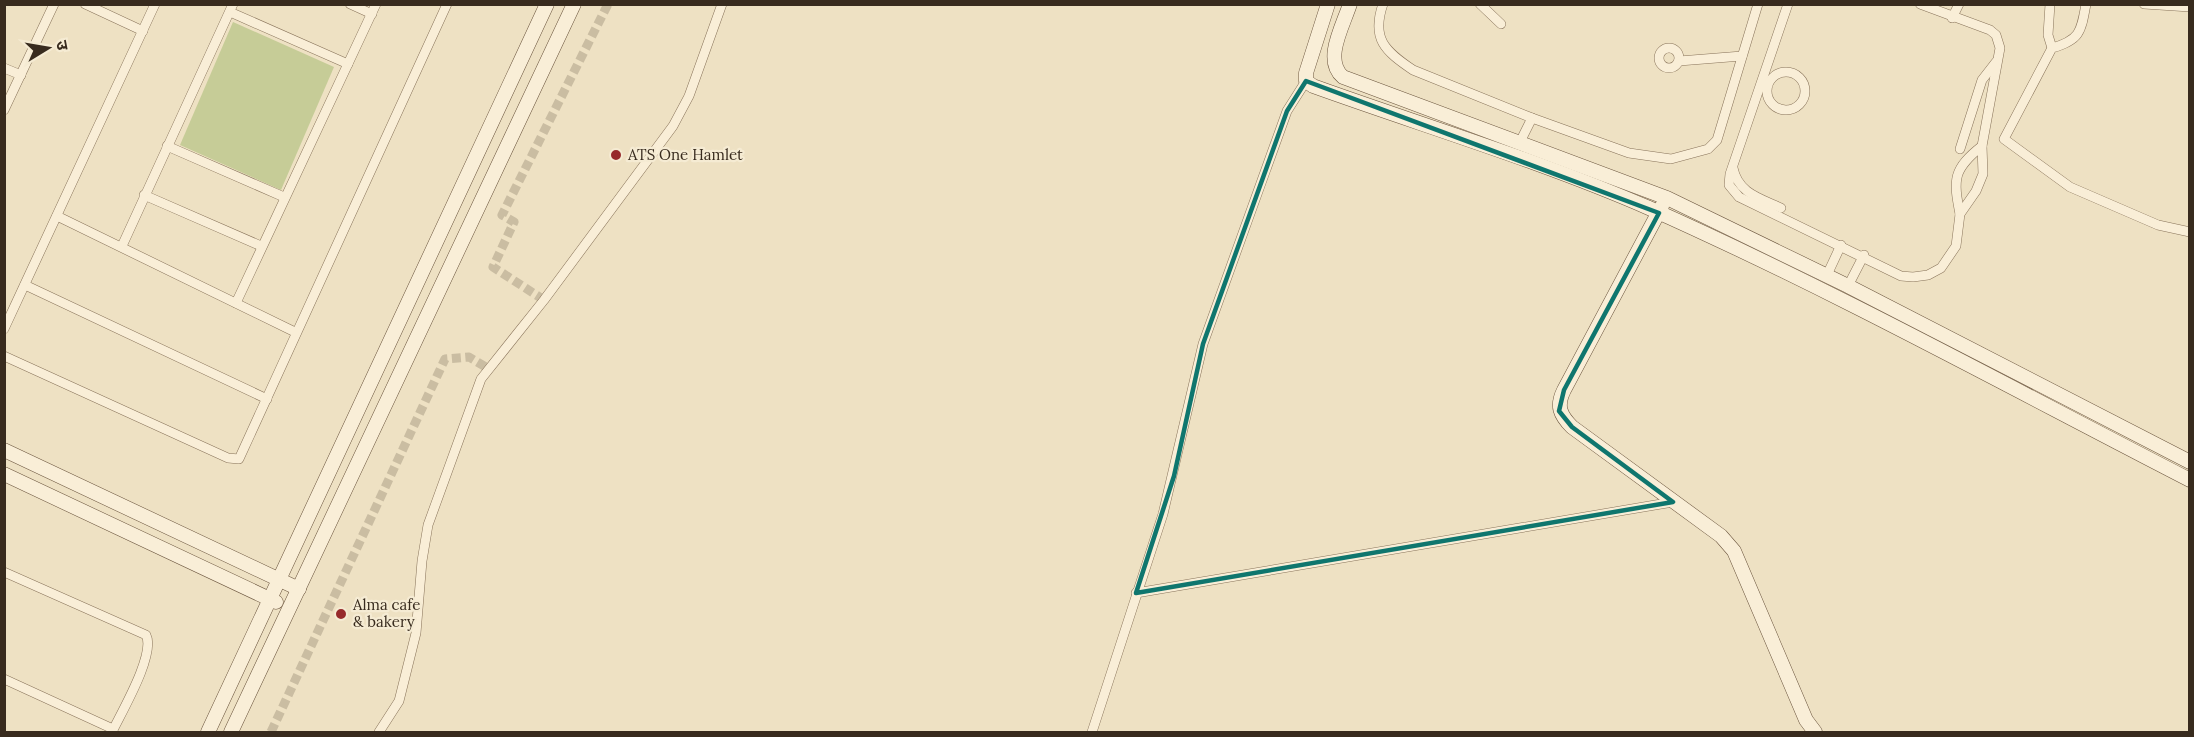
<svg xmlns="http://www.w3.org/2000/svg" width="2194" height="737" viewBox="0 0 2194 737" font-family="Lora,'Noto Sans Devanagari',serif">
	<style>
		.green { fill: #c6cc97 }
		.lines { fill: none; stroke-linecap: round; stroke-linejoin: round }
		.street-tunnel { stroke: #cabda2; stroke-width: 9; stroke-dasharray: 9 4.5; stroke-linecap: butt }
		.street-casing { stroke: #88735a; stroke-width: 10 }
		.secondary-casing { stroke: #6a543d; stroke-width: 15 }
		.street { stroke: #f9eed7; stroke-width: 9 }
		.secondary { stroke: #f9eed7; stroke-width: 14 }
		.marked { fill: none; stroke: #0f766e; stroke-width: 4.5; stroke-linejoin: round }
		.poi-dot { fill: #972a2b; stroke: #f5ebd3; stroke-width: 2 }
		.labels { text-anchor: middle; stroke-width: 4.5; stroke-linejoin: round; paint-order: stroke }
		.poi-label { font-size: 15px; fill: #382b1e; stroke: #f5ebd3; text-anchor: start }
	</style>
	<rect width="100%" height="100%" fill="#eee1c3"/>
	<polygon class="green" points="233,22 334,67 281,190 180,145"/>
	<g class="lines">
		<g class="street-tunnel">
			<polyline points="544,300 493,267 514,222 502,215 608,4"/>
			<polyline points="271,732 445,359 469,357 489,369"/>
		</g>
		<g class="street-casing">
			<g id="street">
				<polyline points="85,4 143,31"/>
				<polyline points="350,4 372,14"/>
				<path d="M1383,4c-12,35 2,47 30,66l119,48 97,35 42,6 37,-10 9,-9 41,-136"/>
				<polyline points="1480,4 1501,24"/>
				<polyline points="1788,4 1730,174 1729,185 1739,197 1901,276 1913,277 1928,275 1941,268 1956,246 1960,214 1976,191 1983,174 1982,146 2000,48 1996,35 1990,30 1920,4"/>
				<polyline points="2050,4 2048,35 2052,48"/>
				<path d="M2086,4c-5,28 -6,36 -34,44l-48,91 66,48 88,38 32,7"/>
				<polyline points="2144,4 2190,7"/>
				<polyline points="230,12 348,64"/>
				<polyline points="1952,18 1959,4"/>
				<circle cx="1669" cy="58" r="10"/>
				<polyline points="1679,61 1742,56"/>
				<polyline points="4,68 21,75"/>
				<circle cx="1786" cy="91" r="19"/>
				<polyline points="4,110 54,4"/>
				<polyline points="1520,142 1532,118"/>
				<polyline points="167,146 284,197"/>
				<polyline points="1960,149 1982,80 1996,62"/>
				<path d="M1733,168c5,25 26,30 48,40"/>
				<polyline points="144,195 261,246"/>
				<path d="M1960,214c-7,-35 -7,-45 22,-68"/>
				<polyline points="57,216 295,332"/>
				<polyline points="122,246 233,4"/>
				<polyline points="1827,275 1841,245"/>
				<polyline points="25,285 267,399"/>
				<polyline points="1848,286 1864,255"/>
				<polyline points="236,303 376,4"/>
				<polyline points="4,329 155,4"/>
				<polyline points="4,356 228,458 239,459 447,4"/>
				<path d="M4,572l142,63c10,19 -25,78 -34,97"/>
				<polyline points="1136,593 1673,502"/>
				<polyline points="4,679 113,729"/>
				<polyline points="379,732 399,701 416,633 422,561 428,525 481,379 544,300 673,126 689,96 722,4"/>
				<polyline points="1092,732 1163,514 1203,344 1287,111 1306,81"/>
			</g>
		</g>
		<g class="secondary-casing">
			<g id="secondary">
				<path d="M1328,4l-22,69v8l7,5c111,40 228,75 336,122 184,82 362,180 541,272"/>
				<path d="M1350,4c-7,22 -27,56 -7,73l324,121 181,88 342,176"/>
				<path d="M1662,206l-98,184c-8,16 -4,25 8,37l149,109 13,15 72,169 9,12"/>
				<polyline points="4,450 299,589"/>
				<polyline points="4,474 276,602"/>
				<polyline points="208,732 547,4"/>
				<polyline points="231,732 574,4"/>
			</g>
		</g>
		<use href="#street" class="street"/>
		<use href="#secondary" class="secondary"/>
	</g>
	<path class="marked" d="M1306,81l353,132 -95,177 -5,21 13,16 101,75 -537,91 38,-117 29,-132 84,-233z"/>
	<g class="poi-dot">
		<circle cx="616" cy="155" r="6"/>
		<circle cx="341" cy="614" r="6"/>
	</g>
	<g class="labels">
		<g class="poi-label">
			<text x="628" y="160">ATS One Hamlet</text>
			<text x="353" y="610">Alma cafe<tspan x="353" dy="17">&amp; bakery</tspan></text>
		</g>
	</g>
	<rect width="2194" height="737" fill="none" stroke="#382b1e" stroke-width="12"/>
	<g transform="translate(48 48) rotate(79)" stroke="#f5ebd3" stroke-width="4.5" paint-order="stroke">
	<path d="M0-4.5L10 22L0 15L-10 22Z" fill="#382b1e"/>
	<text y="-9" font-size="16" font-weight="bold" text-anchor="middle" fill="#382b1e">उ</text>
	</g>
</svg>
